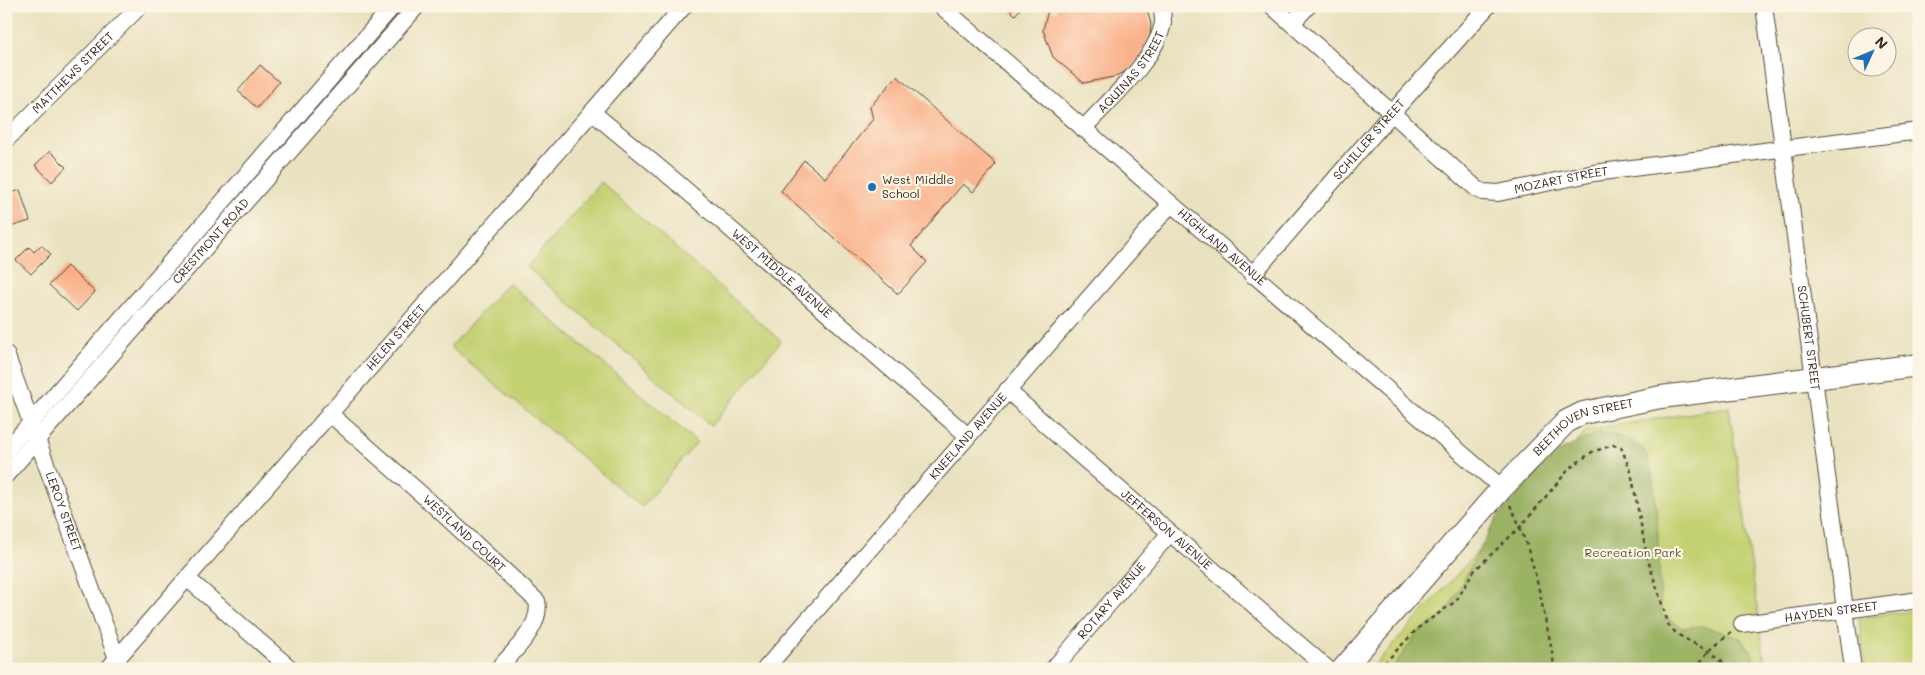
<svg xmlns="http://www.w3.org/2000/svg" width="1925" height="675" viewBox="0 0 1925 675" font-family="Mali,sans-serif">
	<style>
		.green { fill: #c4d173; stroke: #807e48 }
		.forest { fill: #9bb365; stroke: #6b6e42 }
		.building { fill: #f9af86 }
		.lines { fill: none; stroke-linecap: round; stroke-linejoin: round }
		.street-casing { stroke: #554636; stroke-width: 18 }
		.secondary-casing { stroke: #554636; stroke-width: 24 }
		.path { stroke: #554636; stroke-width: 2.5; stroke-dasharray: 4 4; stroke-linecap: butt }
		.street { stroke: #fff; stroke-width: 16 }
		.secondary { stroke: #fff; stroke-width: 22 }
		.poi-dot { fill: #1f6fb2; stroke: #fcf5e5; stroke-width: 2 }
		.labels { text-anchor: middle; stroke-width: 4.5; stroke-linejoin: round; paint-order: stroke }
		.street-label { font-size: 12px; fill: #3b2a1e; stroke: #fcf5e5 }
		.poi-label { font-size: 12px; fill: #3b2a1e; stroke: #fcf5e5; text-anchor: start }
		.park-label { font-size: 12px; fill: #5d5433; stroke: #fcf5e5 }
	</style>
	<rect width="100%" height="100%" fill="#fcf5e5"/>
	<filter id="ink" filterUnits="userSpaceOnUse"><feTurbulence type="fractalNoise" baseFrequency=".02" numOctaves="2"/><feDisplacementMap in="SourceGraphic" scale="10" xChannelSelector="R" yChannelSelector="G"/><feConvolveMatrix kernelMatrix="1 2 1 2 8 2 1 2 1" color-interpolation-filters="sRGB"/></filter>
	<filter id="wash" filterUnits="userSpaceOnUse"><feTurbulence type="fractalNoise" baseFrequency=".0096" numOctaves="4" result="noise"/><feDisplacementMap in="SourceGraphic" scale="20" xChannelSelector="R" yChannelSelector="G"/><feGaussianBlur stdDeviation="1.12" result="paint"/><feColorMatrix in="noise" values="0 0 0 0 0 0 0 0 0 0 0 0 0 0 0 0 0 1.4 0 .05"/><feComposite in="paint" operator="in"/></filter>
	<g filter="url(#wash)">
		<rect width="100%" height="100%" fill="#e9e2c0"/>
		<g class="green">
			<polygon points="601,182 781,341 711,426 527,267"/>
			<polygon points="508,283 697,442 642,507 450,347"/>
			<polygon points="1729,407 1766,669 1371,669 1588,430"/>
			<polygon points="1919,610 1919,669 1865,669 1859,618"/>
		</g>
		<path class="forest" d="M1598,433c18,2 32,4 46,17 15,15 15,136 17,164l21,14 19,-2 42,13 10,16 3,14h-364l25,-36 28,-18 51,-96 58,-65z"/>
		<g id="blocks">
			<g class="building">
				<polygon points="1006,6 1023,6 1015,15"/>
				<polygon points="1059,6 1146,6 1151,24 1150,35 1146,46 1131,69 1113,77 1084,83 1053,57 1043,30 1048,10 1056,11"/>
				<polygon points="260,65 279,82 257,108 238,91"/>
				<polygon points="897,76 996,164 973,192 963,184 911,246 927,262 898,294 781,191 804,160 825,178 873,119 870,107"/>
				<polygon points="50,151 66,167 52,182 35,165"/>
				<polygon points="20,190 30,221 7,228 6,195"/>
				<polygon points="41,245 51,254 31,274 16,260 29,247 34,252"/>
				<polygon points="67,266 95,292 77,311 49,285"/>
			</g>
		</g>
	</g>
	<g filter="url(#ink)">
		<use href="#blocks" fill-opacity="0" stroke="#554636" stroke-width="1"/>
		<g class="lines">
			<g class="street-casing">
				<g id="street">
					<path id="s1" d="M941,6l561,482"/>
					<path id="s2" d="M1272,6l205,183 6,3 15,1 96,-20 325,-42"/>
					<path id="s3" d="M1764,6l89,663"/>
					<polyline points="1292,23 1308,6"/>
					<path id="s4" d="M592,112l88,73 288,251"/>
					<path id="s5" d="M1083,129c24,-27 75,-71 80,-107 0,-5 -1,-11 -1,-16"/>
					<path id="s6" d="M6,140l134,-134"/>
					<path id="s7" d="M1252,275l140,-162 96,-107"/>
					<path id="s8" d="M6,354l114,313"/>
					<path id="s9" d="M1007,390l68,61 253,218"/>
					<path id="s10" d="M329,413l100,88 108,100c6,24 -24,51 -39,68"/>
					<polyline points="6,451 393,6"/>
					<path id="s11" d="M6,475l411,-469"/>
					<polyline points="188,579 291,669"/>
					<path id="s12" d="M1742,624l177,-24"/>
					<path id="s13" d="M108,669l576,-663"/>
					<path id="s14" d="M765,669l405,-464"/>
					<path id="s15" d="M1053,669l117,-136"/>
				</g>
			</g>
			<g class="secondary-casing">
				<g id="secondary">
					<path id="s16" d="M1343,669l159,-181 65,-67 16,-8 78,-16 258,-32"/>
				</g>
			</g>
			<g class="path">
				<path d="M1510,505c18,36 28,76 35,114 4,17 8,33 9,50"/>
				<path d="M1379,669l39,-41 38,-27 18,-30 47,-45 49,-58 22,-16 21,-7 8,2 10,25 16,85 22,69c16,19 43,19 60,43"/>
				<polyline points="1696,669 1709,650 1731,632"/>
			</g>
			<use href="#street" class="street"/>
			<use href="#secondary" class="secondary"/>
		</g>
	</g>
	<circle class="poi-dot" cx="872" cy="187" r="5"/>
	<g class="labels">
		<g class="street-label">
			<text dy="4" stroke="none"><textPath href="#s5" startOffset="75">AQUINAS STREET</textPath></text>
			<text dy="4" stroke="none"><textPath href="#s6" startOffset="95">MATTHEWS STREET</textPath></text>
			<text dy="4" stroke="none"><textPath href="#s7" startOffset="179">SCHILLER STREET</textPath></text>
			<text dy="4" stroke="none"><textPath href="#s2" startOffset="361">MOZART STREET</textPath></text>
			<text dy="4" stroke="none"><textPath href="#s11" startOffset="311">CRESTMONT ROAD</textPath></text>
			<text dy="4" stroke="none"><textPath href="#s1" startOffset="370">HIGHLAND AVENUE</textPath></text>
			<text dy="4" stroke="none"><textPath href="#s4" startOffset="249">WEST MIDDLE AVENUE</textPath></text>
			<text dy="4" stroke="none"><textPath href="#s13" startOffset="439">HELEN STREET</textPath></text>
			<text dy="4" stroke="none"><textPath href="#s3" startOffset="335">SCHUBERT STREET</textPath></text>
			<text dy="4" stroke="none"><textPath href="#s16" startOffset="346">BEETHOVEN STREET</textPath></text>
			<text dy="4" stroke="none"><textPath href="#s14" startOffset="309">KNEELAND AVENUE</textPath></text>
			<text dy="4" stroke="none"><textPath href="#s8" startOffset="168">LEROY STREET</textPath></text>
			<text dy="4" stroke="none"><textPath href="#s9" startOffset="212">JEFFERSON AVENUE</textPath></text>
			<text dy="4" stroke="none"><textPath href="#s10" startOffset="181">WESTLAND COURT</textPath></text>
			<text dy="4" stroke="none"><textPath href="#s15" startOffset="90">ROTARY AVENUE</textPath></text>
			<text dy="4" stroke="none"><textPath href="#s12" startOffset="90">HAYDEN STREET</textPath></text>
		</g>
		<g class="poi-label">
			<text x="882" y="184">West Middle<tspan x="882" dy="14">School</tspan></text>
		</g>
		<g class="park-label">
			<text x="1633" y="557">Recreation Park</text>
		</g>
	</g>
	<rect width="1925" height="675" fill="none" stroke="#fcf5e5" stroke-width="25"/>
	<g transform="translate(1872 52) rotate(46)"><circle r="24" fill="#fcf5e5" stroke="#afa495"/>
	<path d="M0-4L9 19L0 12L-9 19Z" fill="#1f6fb2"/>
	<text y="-8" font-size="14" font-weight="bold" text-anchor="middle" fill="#3b2a1e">N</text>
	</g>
</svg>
